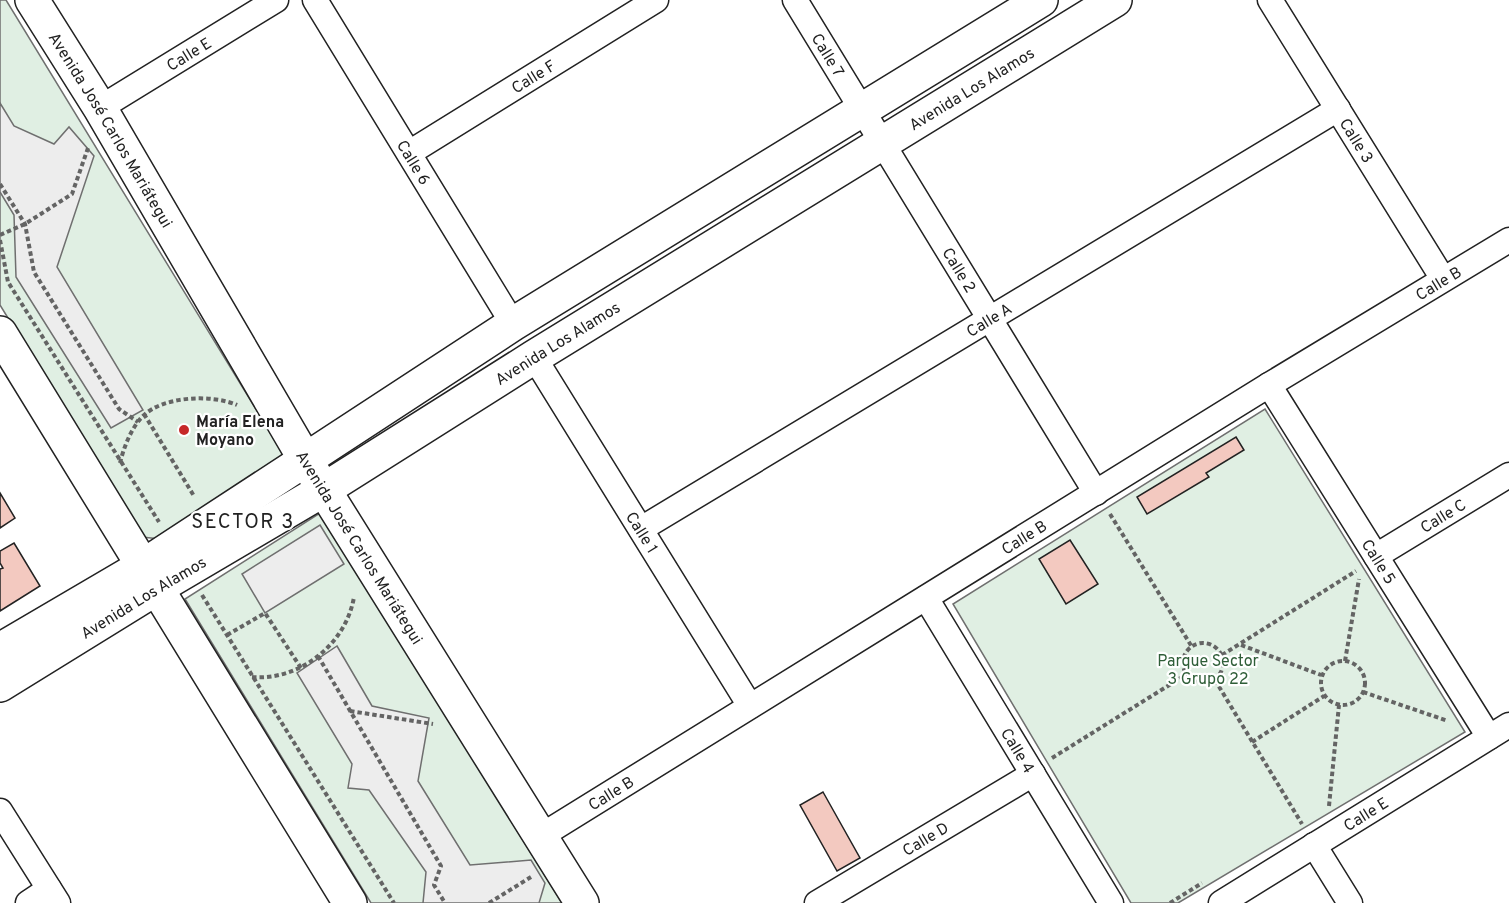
<svg xmlns="http://www.w3.org/2000/svg" width="1509" height="903" viewBox="0 0 1509 903" font-family="Overpass,sans-serif">
	<style>
		.green { fill: #e0efe3; stroke: #6f6f6f; stroke-width: 1.5 }
		.parking { fill: #ededed; stroke: #6f6f6f; stroke-width: 1.5 }
		.building { fill: #f3c9c0; stroke: #222; stroke-width: 1.5 }
		.lines { fill: none; stroke-linecap: round; stroke-linejoin: round }
		.street-casing { stroke: #222; stroke-width: 27 }
		.secondary-casing { stroke: #222; stroke-width: 36 }
		.path { stroke: #646464; stroke-width: 4; stroke-dasharray: 4.5 3; stroke-linecap: butt }
		.street { stroke: #fff; stroke-width: 24 }
		.secondary { stroke: #fff; stroke-width: 33 }
		.poi-dot { fill: #c62828; stroke: #fff; stroke-width: 2 }
		.labels { text-anchor: middle; stroke-width: 4.5; stroke-linejoin: round; paint-order: stroke }
		.street-label { font-size: 16px; fill: #222; stroke: #fff }
		.poi-label { font-size: 16px; font-weight: bold; fill: #222; stroke: #fff; text-anchor: start }
		.park-label { font-size: 16px; fill: #2f5e38; stroke: #fff }
		.quarter-label { font-size: 20px; letter-spacing: 1.5px; fill: #222; stroke: #fff }
	</style>
	<rect width="100%" height="100%" fill="#fff"/>
	<g class="green">
		<polygon points="0,0 6,0 282,452 280,467 160,539 142,537 0,305"/>
		<polygon points="1265,409 1465,732 1178,903 1131,903 953,604"/>
		<polygon points="320,513 562,903 371,903 185,599"/>
	</g>
	<g class="parking">
		<polygon points="0,103 14,126 54,144 69,127 94,156 57,267 143,410 111,428 16,277 14,215 0,192"/>
		<polygon points="320,525 344,564 265,613 242,574"/>
		<polygon points="337,646 372,706 429,718 418,781 470,865 531,860 545,883 539,903 423,903 426,872 369,790 348,788 352,764 297,673"/>
	</g>
	<g class="building">
		<polygon points="1236,437 1244,450 1206,473 1209,477 1147,514 1137,497"/>
		<polygon points="0,493 15,518 0,528"/>
		<polygon points="1070,540 1098,584 1066,604 1039,559"/>
		<polygon points="14,543 40,586 0,611 0,569 3,568 0,563 0,551"/>
		<polygon points="823,792 860,858 837,871 800,805"/>
	</g>
	<g class="lines">
		<g class="street-casing">
			<g id="street">
				<path id="s1" d="M315,0l198,324"/>
				<path id="s2" d="M795,0l301,493"/>
				<path id="s3" d="M1270,0l173,279"/>
				<path id="s4" d="M100,108l176,-108"/>
				<path id="s5" d="M409,153l247,-153"/>
				<path id="s6" d="M534,357l216,349"/>
				<path id="s7" d="M1269,385l220,352"/>
				<path id="s8" d="M641,529l697,-420"/>
				<path id="s9" d="M1376,556l133,-81"/>
				<path id="s10" d="M926,598l185,305"/>
				<polyline points="0,811 58,903"/>
				<path id="s11" d="M541,836l728,-451 240,-145"/>
				<polyline points="1314,845 1350,903"/>
				<polyline points="28,903 49,889"/>
				<path id="s12" d="M817,903l216,-129"/>
				<path id="s13" d="M1221,903l288,-178"/>
			</g>
		</g>
		<g class="secondary-casing">
			<g id="secondary">
				<path id="s14" d="M32,0l68,108 206,353 276,442"/>
				<polyline points="0,333 350,903"/>
				<polyline points="0,650 143,566 513,324 1041,0"/>
				<path id="s15" d="M0,685l157,-97 168,-99 209,-132 581,-357"/>
			</g>
		</g>
		<g class="path">
			<polyline points="0,184 25,224 34,272 119,409 138,422"/>
			<polyline points="0,235 25,224 72,194 88,148"/>
			<polyline points="0,240 8,282 159,522"/>
			<polyline points="144,414 194,496"/>
			<path d="M120,463c4,-16 11,-35 23,-47 20,-20 69,-22 94,-11"/>
			<polyline points="1110,514 1192,647"/>
			<polyline points="202,595 394,903"/>
			<polyline points="227,635 265,613 301,668"/>
			<circle cx="1203" cy="663" r="20"/>
			<polyline points="1241,645 1321,675"/>
			<polyline points="1222,655 1356,571"/>
			<polyline points="318,656 441,866 434,885 445,903"/>
			<circle cx="1343" cy="683" r="22"/>
			<polyline points="1345,661 1359,579"/>
			<path d="M252,677c48,4 94,-33 102,-80"/>
			<polyline points="1215,680 1302,824"/>
			<polyline points="1363,692 1448,721"/>
			<polyline points="350,711 433,724"/>
			<polyline points="1252,742 1324,696"/>
			<polyline points="1052,758 1187,674"/>
			<polyline points="1329,806 1339,705"/>
			<polyline points="489,903 531,877"/>
			<polyline points="1170,903 1202,883"/>
		</g>
		<use href="#street" class="street"/>
		<use href="#secondary" class="secondary"/>
	</g>
	<circle class="poi-dot" cx="184" cy="430" r="6"/>
	<g class="labels">
		<g class="street-label">
			<text dy="6" stroke="none"><textPath href="#s4" startOffset="104">Calle E</textPath></text>
			<text dy="6" stroke="none"><textPath href="#s2" startOffset="64">Calle 7</textPath></text>
			<text dy="6" stroke="none"><textPath href="#s5" startOffset="146">Calle F</textPath></text>
			<text dy="6" stroke="none"><textPath href="#s15" startOffset="1140">Avenida Los Alamos</textPath></text>
			<text dy="6" stroke="none"><textPath href="#s14" startOffset="152">Avenida José Carlos Mariátegui</textPath></text>
			<text dy="6" stroke="none"><textPath href="#s3" startOffset="165">Calle 3</textPath></text>
			<text dy="6" stroke="none"><textPath href="#s1" startOffset="190">Calle 6</textPath></text>
			<text dy="6" stroke="none"><textPath href="#s2" startOffset="316">Calle 2</textPath></text>
			<text dy="6" stroke="none"><textPath href="#s11" startOffset="1054">Calle B</textPath></text>
			<text dy="6" stroke="none"><textPath href="#s8" startOffset="406">Calle A</textPath></text>
			<text dy="6" stroke="none"><textPath href="#s15" startOffset="654">Avenida Los Alamos</textPath></text>
			<text dy="6" stroke="none"><textPath href="#s9" startOffset="78">Calle C</textPath></text>
			<text dy="6" stroke="none"><textPath href="#s6" startOffset="206">Calle 1</textPath></text>
			<text dy="6" stroke="none"><textPath href="#s11" startOffset="568">Calle B</textPath></text>
			<text dy="6" stroke="none"><textPath href="#s14" startOffset="638">Avenida José Carlos Mariátegui</textPath></text>
			<text dy="6" stroke="none"><textPath href="#s7" startOffset="208">Calle 5</textPath></text>
			<text dy="6" stroke="none"><textPath href="#s15" startOffset="168">Avenida Los Alamos</textPath></text>
			<text dy="6" stroke="none"><textPath href="#s10" startOffset="178">Calle 4</textPath></text>
			<text dy="6" stroke="none"><textPath href="#s11" startOffset="82">Calle B</textPath></text>
			<text dy="6" stroke="none"><textPath href="#s13" startOffset="170">Calle E</textPath></text>
			<text dy="6" stroke="none"><textPath href="#s12" startOffset="126">Calle D</textPath></text>
		</g>
		<g class="poi-label">
			<text x="196" y="427">María Elena<tspan x="196" dy="18">Moyano</tspan></text>
		</g>
		<g class="park-label">
			<text x="1208" y="666">Parque Sector<tspan x="1208" dy="18">3 Grupo 22</tspan></text>
		</g>
		<g class="quarter-label">
			<text x="243" y="528">SECTOR 3</text>
		</g>
	</g>
</svg>
